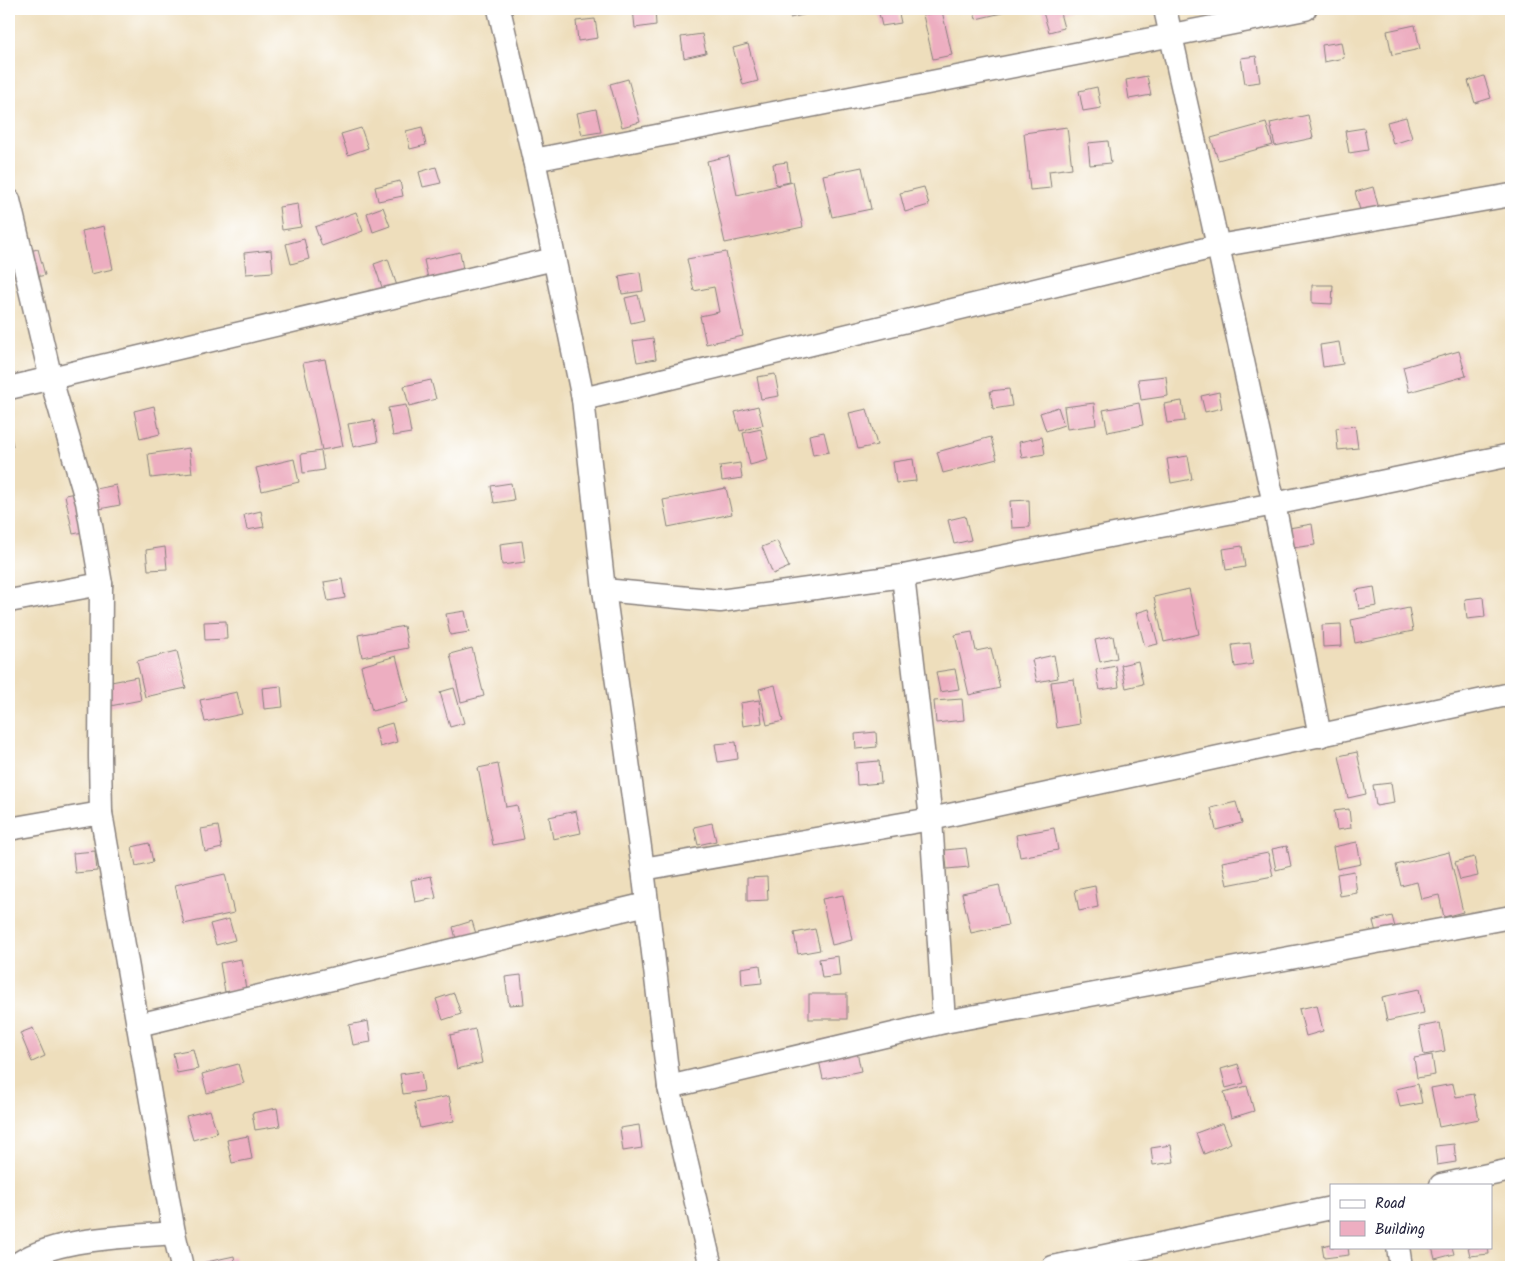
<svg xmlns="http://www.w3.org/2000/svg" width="1520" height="1276" viewBox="0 0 1520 1276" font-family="Kalam,sans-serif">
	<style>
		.building { fill: #edaec1 }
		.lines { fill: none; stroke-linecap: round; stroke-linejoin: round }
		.minor-casing { stroke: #88807c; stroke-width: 25 }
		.minor { stroke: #fff; stroke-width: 22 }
	</style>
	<rect width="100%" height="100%" fill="#fff"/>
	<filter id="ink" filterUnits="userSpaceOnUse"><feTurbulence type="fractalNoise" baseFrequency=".02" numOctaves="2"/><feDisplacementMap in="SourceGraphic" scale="10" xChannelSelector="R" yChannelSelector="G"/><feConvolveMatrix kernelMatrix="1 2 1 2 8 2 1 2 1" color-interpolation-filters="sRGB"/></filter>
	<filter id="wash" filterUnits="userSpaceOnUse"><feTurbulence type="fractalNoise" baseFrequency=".0096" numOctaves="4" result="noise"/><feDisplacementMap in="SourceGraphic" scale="20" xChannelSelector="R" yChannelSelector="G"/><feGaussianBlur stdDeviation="1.12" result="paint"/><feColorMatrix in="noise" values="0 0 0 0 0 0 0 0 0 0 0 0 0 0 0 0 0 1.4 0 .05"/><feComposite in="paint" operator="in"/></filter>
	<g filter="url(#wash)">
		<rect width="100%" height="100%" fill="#eedebc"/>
		<g id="blocks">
			<g class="building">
				<polygon points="633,9 655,9 656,25 635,28"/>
				<polygon points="788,9 806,9 807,14 790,18"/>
				<polygon points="878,9 898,9 901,23 882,26"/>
				<polygon points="973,9 1001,9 1002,13 976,19"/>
				<polygon points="1042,9 1072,9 1060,13 1064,28 1049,32"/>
				<polygon points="942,11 952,55 933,59 923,15"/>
				<polygon points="595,19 598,38 578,41 576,21"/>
				<polygon points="1415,25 1420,49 1392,55 1387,31"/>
				<polygon points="702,34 706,53 684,58 681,37"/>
				<polygon points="1341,42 1344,58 1324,62 1322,45"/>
				<polygon points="748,44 758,81 743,85 733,48"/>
				<polygon points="1256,56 1260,82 1245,84 1241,58"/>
				<polygon points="1147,76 1151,95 1129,99 1126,80"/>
				<polygon points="1484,76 1491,98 1475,103 1468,81"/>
				<polygon points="628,79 640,122 622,127 610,84"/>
				<polygon points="1097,87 1101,108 1083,111 1079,91"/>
				<polygon points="596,109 601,132 582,135 577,113"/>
				<polygon points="1308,115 1313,138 1275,146 1270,123"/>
				<polygon points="1406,117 1412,138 1393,144 1387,122"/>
				<polygon points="1266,123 1273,145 1218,160 1211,138"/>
				<polygon points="422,127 426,145 410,149 406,131"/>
				<polygon points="1067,127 1072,168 1049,171 1051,188 1030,190 1024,133"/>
				<polygon points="361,128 368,148 348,155 341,134"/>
				<polygon points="1364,128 1368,150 1349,153 1345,131"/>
				<polygon points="1108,141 1111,163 1090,165 1088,143"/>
				<polygon points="729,156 737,195 793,182 803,227 725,243 707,161"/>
				<polygon points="787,162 790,182 776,185 773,164"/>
				<polygon points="436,167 441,183 423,187 419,172"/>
				<polygon points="862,167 871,209 832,217 823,175"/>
				<polygon points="400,181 403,196 378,201 375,187"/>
				<polygon points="924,187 929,205 905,212 900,193"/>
				<polygon points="1373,187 1381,216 1363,221 1355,192"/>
				<polygon points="298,204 301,227 282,230 279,207"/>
				<polygon points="383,207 390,226 373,232 367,213"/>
				<polygon points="356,212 363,231 322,246 315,227"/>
				<polygon points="104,226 113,269 91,274 82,231"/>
				<polygon points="304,239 309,259 291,264 286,244"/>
				<polygon points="38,249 45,275 29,279 21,253"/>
				<polygon points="271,250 273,272 246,274 244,253"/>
				<polygon points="460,252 464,275 429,283 424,260"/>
				<polygon points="726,252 743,336 706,344 700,316 719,312 714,287 694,291 687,259"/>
				<polygon points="388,259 398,289 384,293 374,264"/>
				<polygon points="640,272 643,291 622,294 619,276"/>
				<polygon points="1312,285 1333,285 1332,304 1312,303"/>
				<polygon points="638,295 644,320 631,323 625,298"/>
				<polygon points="653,338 656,359 637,362 633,341"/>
				<polygon points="1339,342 1343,364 1323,367 1320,345"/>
				<polygon points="1459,351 1466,376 1409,392 1403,367"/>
				<polygon points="325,359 343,446 322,450 303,363"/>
				<polygon points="775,374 779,396 761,399 757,377"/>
				<polygon points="1166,376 1168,396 1141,400 1138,379"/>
				<polygon points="431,380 436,399 409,406 404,386"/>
				<polygon points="1009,389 1012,406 993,409 990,391"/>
				<polygon points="1219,392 1222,408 1205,412 1201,396"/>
				<polygon points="1182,401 1185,421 1167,423 1164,404"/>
				<polygon points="1094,403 1096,425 1067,429 1064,407"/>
				<polygon points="1139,403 1143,425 1108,432 1103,410"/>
				<polygon points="406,405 411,433 393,436 388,408"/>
				<polygon points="154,406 160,434 140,439 134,411"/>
				<polygon points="758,406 763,425 740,431 735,412"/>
				<polygon points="1058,407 1064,425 1046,431 1040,413"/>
				<polygon points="867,409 877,445 858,449 849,413"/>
				<polygon points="374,420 378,442 353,447 348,424"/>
				<polygon points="1355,426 1358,448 1338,450 1336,428"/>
				<polygon points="9,429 13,446 9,446"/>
				<polygon points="761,429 768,460 750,465 743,433"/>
				<polygon points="824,432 829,452 813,455 809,435"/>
				<polygon points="991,437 997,459 943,473 937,452"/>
				<polygon points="1042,437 1045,454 1022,458 1019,442"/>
				<polygon points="189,448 192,473 151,478 148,454"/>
				<polygon points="321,451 324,470 303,473 301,454"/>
				<polygon points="1188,456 1192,479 1171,483 1167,459"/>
				<polygon points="294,459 299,482 262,491 256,468"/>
				<polygon points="913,459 916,481 896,483 893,462"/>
				<polygon points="740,463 742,478 722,481 720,466"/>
				<polygon points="511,483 514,500 494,503 491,486"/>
				<polygon points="116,485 120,505 89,511 93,530 73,534 65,495"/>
				<polygon points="726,488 732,514 668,527 663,500"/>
				<polygon points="1029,500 1030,527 1012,528 1010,501"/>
				<polygon points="261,511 264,527 247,530 244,515"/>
				<polygon points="965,516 971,540 954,544 948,520"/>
				<polygon points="1312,524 1315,545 1292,548 1289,528"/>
				<polygon points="522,541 525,562 502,565 500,544"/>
				<polygon points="777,541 789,567 773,574 762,547"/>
				<polygon points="1242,546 1245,567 1226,570 1223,549"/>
				<polygon points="165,547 167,569 148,570 146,550"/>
				<polygon points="342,579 345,598 328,601 324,582"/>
				<polygon points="1374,587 1377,606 1359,609 1356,590"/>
				<polygon points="1189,589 1199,634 1164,642 1154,597"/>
				<polygon points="1483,597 1485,617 1467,619 1465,599"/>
				<polygon points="1409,608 1413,631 1355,643 1351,620"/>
				<polygon points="1149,609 1158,644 1145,647 1136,613"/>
				<polygon points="465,611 469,632 450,635 446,614"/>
				<polygon points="226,621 227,639 205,640 204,622"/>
				<polygon points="1341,624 1342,646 1323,647 1322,625"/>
				<polygon points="404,626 408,648 362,657 358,635"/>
				<polygon points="972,632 976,651 991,648 1000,688 969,695 955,635"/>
				<polygon points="1113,636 1117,658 1100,662 1095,640"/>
				<polygon points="1250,643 1253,664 1235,667 1232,645"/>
				<polygon points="472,648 484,696 461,702 450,654"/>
				<polygon points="177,651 186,688 145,697 137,661"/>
				<polygon points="1054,655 1058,678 1037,682 1032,660"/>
				<polygon points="396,656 408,702 372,711 361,666"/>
				<polygon points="1138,661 1143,684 1126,688 1121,665"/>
				<polygon points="1116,666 1119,687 1100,690 1096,670"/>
				<polygon points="955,669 959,689 940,692 936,672"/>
				<polygon points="137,677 141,700 105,707 101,684"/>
				<polygon points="1074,679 1080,724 1057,728 1051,682"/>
				<polygon points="775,685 783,721 767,725 759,689"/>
				<polygon points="281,686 283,707 264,709 262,688"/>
				<polygon points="454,688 464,723 450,727 440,692"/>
				<polygon points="237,692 242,714 205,722 200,700"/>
				<polygon points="962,699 964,720 936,723 934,701"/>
				<polygon points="759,700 762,723 743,726 740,703"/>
				<polygon points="392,723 397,742 380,747 375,728"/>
				<polygon points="876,732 877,747 856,749 855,734"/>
				<polygon points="736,742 738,759 718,762 715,744"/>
				<polygon points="1357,752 1366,794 1348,798 1339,756"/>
				<polygon points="879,761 881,783 857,785 856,763"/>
				<polygon points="498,764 506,807 517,805 524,839 493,845 478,768"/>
				<polygon points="1391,783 1394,803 1376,806 1373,785"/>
				<polygon points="1236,802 1242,823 1216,830 1211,808"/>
				<polygon points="1349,809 1351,828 1337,830 1334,811"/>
				<polygon points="576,811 581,833 553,839 549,817"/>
				<polygon points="712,823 716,841 698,845 694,827"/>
				<polygon points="218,826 222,848 205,852 201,829"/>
				<polygon points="1054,828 1058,850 1020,857 1016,835"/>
				<polygon points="1357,842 1361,864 1337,869 1333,847"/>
				<polygon points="149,843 153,862 136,866 132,847"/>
				<polygon points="1287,846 1291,866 1276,870 1272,849"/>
				<polygon points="966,848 969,867 947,869 945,850"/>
				<polygon points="95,851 97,871 75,873 73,853"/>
				<polygon points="1449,852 1463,912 1444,917 1439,895 1421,899 1417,882 1401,886 1396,865"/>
				<polygon points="1268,853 1273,876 1227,885 1222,862"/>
				<polygon points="1474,857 1478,876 1460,880 1455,862"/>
				<polygon points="1354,871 1357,893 1340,896 1337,874"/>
				<polygon points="225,874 234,913 184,924 175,885"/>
				<polygon points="431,876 436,898 415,902 411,880"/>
				<polygon points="767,877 768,900 747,901 747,878"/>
				<polygon points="999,885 1008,925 971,933 962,893"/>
				<polygon points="1095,886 1098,907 1079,911 1075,890"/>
				<polygon points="843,895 852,940 832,945 822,899"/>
				<polygon points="1392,916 1400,946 1381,951 1373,921"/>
				<polygon points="229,919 235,940 216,945 210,924"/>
				<polygon points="472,921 477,937 457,943 453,927"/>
				<polygon points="815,929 820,950 798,954 794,933"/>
				<polygon points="838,956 840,976 822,978 819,959"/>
				<polygon points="241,959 246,989 225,992 220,963"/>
				<polygon points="760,965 762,983 742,985 741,968"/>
				<polygon points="521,975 524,1004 509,1005 505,977"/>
				<polygon points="1419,989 1424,1013 1387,1021 1382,997"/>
				<polygon points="454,993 461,1014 443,1020 436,999"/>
				<rect x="809" y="994" width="38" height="25"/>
				<polygon points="1317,1005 1323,1031 1306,1036 1299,1009"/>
				<polygon points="368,1021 371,1042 353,1045 349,1025"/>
				<polygon points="1440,1023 1445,1051 1424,1055 1419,1027"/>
				<polygon points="33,1028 45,1056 32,1062 20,1033"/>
				<polygon points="475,1029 482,1063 457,1069 450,1035"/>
				<polygon points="853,1033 861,1071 823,1079 815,1042"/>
				<polygon points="193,1049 198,1069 177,1073 173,1053"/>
				<polygon points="1432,1055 1435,1075 1417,1078 1414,1058"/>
				<polygon points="238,1064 244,1083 207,1093 202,1074"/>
				<polygon points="1238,1064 1244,1083 1226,1088 1221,1069"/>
				<polygon points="421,1071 424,1091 403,1094 400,1074"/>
				<polygon points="1418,1084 1422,1103 1400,1107 1396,1089"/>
				<polygon points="1453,1084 1456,1097 1474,1094 1479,1119 1439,1127 1431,1088"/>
				<polygon points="1247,1086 1254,1111 1231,1118 1224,1092"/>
				<polygon points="449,1096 454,1121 420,1128 414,1103"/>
				<polygon points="277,1108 280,1126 255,1130 252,1113"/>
				<polygon points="210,1110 217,1133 193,1140 186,1116"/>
				<polygon points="1223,1123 1231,1143 1204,1154 1196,1133"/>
				<polygon points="639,1125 642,1148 623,1151 620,1128"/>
				<polygon points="248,1136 252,1159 232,1163 227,1140"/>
				<polygon points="1454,1144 1456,1162 1437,1165 1435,1146"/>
				<polygon points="1171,1145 1174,1162 1153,1165 1151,1148"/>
				<polygon points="1331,1244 1331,1247 1348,1247 1349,1255 1324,1258 1322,1246"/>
				<polygon points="1432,1247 1452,1247 1454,1254 1435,1259"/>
				<polygon points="1468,1247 1488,1247 1489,1254 1470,1256"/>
				<polygon points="234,1256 236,1267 203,1267 202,1263"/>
			</g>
		</g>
	</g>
	<g filter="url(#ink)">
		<use href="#blocks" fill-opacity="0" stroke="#88807c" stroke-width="1"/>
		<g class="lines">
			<g class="minor-casing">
				<g id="minor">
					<polyline points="499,9 534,160 583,399 604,590 643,869 669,1087 711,1267"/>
					<polyline points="1165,9 1218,246 1274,504 1320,736"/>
					<polyline points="534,160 1305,9"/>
					<polyline points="9,200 51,379 87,502 101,584 100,756 101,813 174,1233 182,1267"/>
					<polyline points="9,388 554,259"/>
					<polyline points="583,399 1218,246 1511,195"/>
					<polyline points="903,576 931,819 944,1022"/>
					<polyline points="604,590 720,601 903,576 1274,504 1511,455"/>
					<polyline points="9,601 101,584"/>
					<polyline points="9,829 101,813"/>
					<polyline points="643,869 931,819 1511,694"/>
					<polyline points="138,1025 647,904"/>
					<polyline points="669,1087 944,1022 1511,917"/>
					<polyline points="1441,1185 1511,1170"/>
					<polyline points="1398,1247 1401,1267"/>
					<path d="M13,1267c38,-30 114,-30 161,-34"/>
					<polyline points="1053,1267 1331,1208"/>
				</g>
			</g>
			<use href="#minor" class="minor"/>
		</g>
	</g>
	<rect width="1520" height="1276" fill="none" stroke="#fff" stroke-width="30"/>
	<rect x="1330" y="1184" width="162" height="65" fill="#ffffff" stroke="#a7a7b1"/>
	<rect x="1340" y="1200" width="25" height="8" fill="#ffffff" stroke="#a7a7b1"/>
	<text x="1375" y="1208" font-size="15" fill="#22223b">Road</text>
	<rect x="1340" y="1221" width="25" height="15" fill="#edaec1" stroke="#a7a7b1"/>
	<text x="1375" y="1234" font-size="15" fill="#22223b">Building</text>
</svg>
